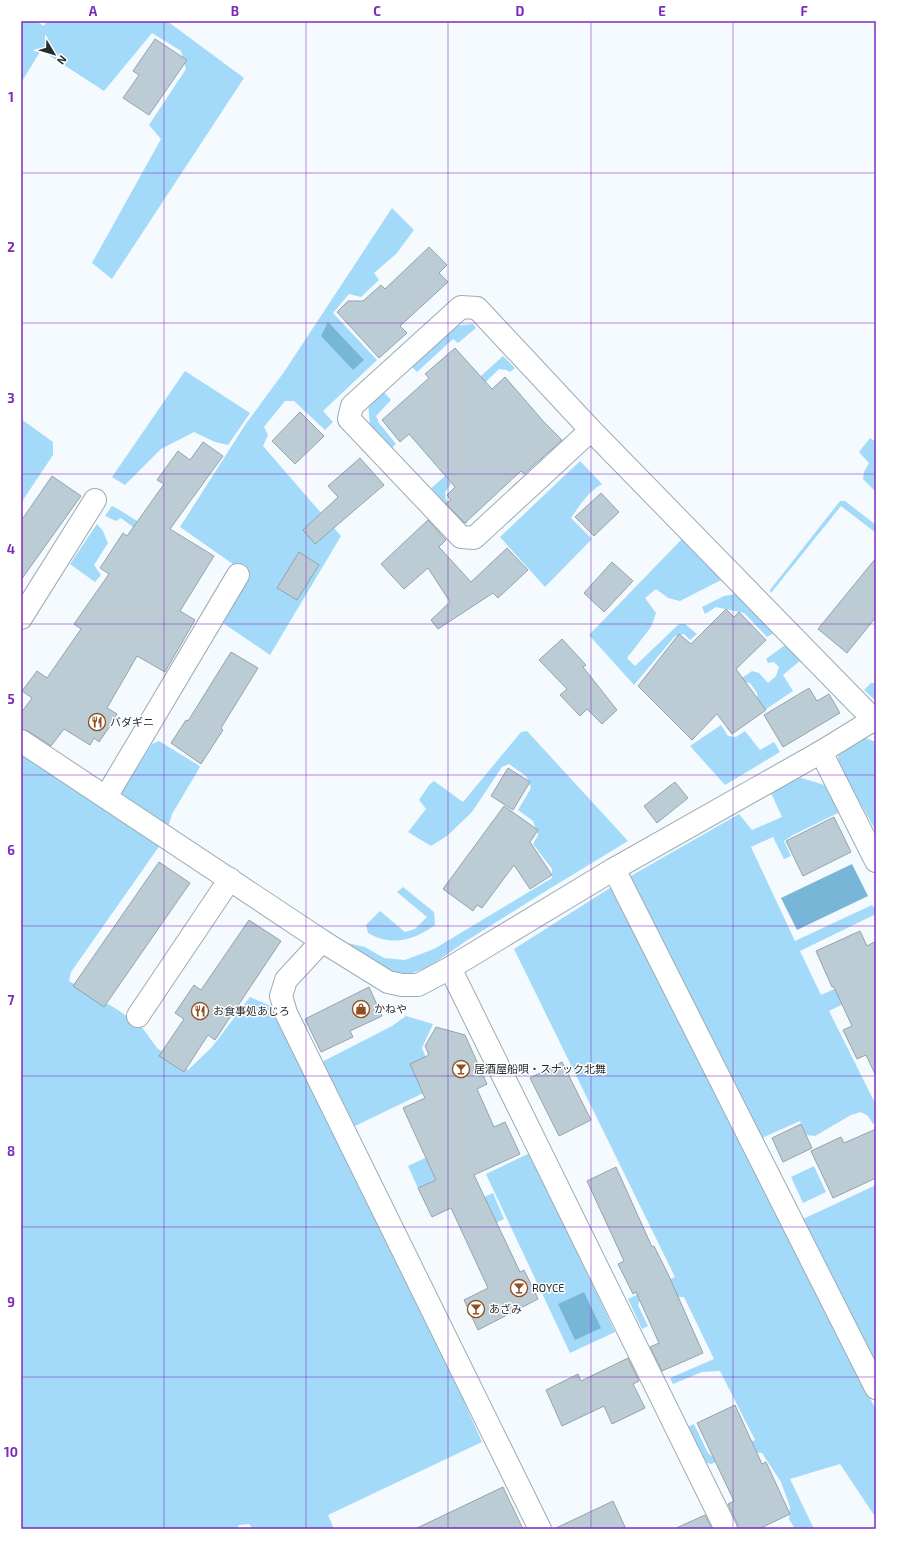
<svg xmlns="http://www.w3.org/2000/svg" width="897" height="1550" viewBox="0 0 897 1550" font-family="'Exo 2','Noto Sans JP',sans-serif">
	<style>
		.green { fill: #a3daf9 }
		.water { fill: #78b6d8 }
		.building { fill: #bcccd5; stroke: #94a3ac }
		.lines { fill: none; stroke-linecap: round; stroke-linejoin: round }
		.minor-casing { stroke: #9dacb4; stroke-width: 24 }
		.minor { stroke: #fff; stroke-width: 22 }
		.grid { fill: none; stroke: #7b2cbf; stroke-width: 1; stroke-opacity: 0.55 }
		.labels { text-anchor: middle; stroke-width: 3; stroke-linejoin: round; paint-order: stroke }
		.poi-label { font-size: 11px; fill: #252b2e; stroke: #fff; text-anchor: start }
		.neatline { fill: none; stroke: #7b2cbf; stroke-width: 1.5 }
		.grid-label { font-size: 13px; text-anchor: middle; font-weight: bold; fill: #7b2cbf }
	</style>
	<rect width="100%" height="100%" fill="#f4fafe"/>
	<g class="green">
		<polygon points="21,21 36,21 44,26 47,21 167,21 244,78 112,279 92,263 161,139 149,125 186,69 181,51 152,33 104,91 41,50 21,83"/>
		<polygon points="392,208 414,230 396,254 374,273 379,280 361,297 349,294 333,313 377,360 323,411 333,422 325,430 294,401 285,401 264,427 268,435 263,446 341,536 270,655 223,623 250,576 180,527 245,425 284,372"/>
		<polygon points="473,324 476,328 458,343 453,339 417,372 409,364 454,326"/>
		<polygon points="503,356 515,368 510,372 506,370 499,369 467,400 451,403"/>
		<polygon points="185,371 250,413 228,445 215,442 194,432 161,449 125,485 112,477"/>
		<polygon points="382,390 391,400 376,416 379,423 396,444 391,449 370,426 368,403"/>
		<polygon points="21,419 53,442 53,455 21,503"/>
		<polygon points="870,438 876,442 876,492 863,479 864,472 869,463 859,452"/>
		<path d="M580,461l22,23c-14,8 -22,21 -31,34l21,21 -47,48 -45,-50z"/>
		<polygon points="445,476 451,484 445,492 446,500 468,523 458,524 428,491"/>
		<polygon points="840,501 845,501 876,525 876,533 841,506 771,593 770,590"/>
		<polygon points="112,506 118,509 167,540 161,548 121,518 116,521 105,516"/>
		<polygon points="97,524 103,531 108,543 94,565 101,575 95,582 70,564"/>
		<polygon points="682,539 723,579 680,601 668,598 656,589 645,598 656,613 651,627 627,658 635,666 679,624 685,624 697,634 690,640 684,634 675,636 634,685 589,635"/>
		<polygon points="737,594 774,633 767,637 744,613 716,607 705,614 702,607 724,596"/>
		<polygon points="785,645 801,660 783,675 793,691 759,714 757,693 750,683 745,682 721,693 752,671 759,673 768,683 776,676 779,667 774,662 768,663 766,659"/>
		<polygon points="871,683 876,683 876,701 864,690"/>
		<polygon points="721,725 728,736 736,737 745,731 760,750 774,742 780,752 725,785 690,746"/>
		<polygon points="527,731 628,841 541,894 466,941 429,967 412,973 399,975 344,946 347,943 365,947 384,958 405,960 434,949 552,878 552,869 533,844 538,835 533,821 518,810 531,788 526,776 509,764 502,767 472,812 447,836 431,846 408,832 426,809 419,800 429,785 434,781 463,802 521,732"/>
		<polygon points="863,737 876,742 876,831 839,766 838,756 843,749"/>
		<polygon points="159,741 198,765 200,767 172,814 167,831 158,848 71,972 69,981 118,1010 141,1026 157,1048 188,1070 212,1047 250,997 271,1006 299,1053 469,1397 465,1404 482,1442 328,1515 334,1529 253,1529 249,1524 239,1525 236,1529 21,1529 21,746 117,796 124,788 152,744"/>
		<polygon points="798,777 828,786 840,812 793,835 784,841 791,856 784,859 773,837 751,847 795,941 872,905 876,910 876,914 800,951 821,995 876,970 876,988 829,1011 876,1105 876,1123 873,1124 868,1116 861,1112 851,1115 815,1136 806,1135 800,1121 760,1139 629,877 739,814 752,830 782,817 771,793"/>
		<polygon points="613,886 876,1410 876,1515 874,1515 840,1464 790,1479 814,1529 795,1529 789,1519 790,1507 781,1482 762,1453 744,1451 711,1464 705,1462 687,1427 694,1424 708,1453 713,1457 755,1440 720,1371 702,1372 673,1384 670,1378 714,1359 684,1297 678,1297 672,1287 639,1302 638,1305 648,1326 642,1329 628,1299 675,1277 514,949"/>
		<path d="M403,887l31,25 1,13c-20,15 -43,22 -67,8l-2,-8 14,-14 25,21 10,-3 12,-12 -30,-25z"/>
		<polygon points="406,1016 433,1024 422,1048 438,1086 355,1126 322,1062 392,1026"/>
		<polygon points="463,1140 473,1163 418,1188 408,1166"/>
		<polygon points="530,1153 615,1332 570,1353 486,1174"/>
		<polygon points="814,1166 826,1192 803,1203 791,1177"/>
		<polygon points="876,1185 876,1374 801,1220"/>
		<polygon points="493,1193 504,1219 474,1233 462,1207"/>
	</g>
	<g class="water">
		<polygon points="328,322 364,360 353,370 321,336"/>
		<polygon points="852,864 868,896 797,930 781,898"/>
		<polygon points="584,1292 601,1328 575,1340 558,1304"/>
	</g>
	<g class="building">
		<polygon points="155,39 187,60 149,115 123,98 139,75 133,71"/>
		<polygon points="429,247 447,265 439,273 448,282 400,326 407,333 379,358 337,312 348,301 363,301 381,285 385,289"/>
		<polygon points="455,348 492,389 505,377 544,422 562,440 524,474 521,471 465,523 446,504 451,500 447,495 455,487 409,434 400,442 382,420 429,378 425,374"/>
		<polygon points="300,412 324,436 295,464 272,441"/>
		<polygon points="203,442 223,456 170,529 214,556 180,611 195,620 165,672 137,656 107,708 117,714 114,719 115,719 99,742 94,738 90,745 64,729 51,746 28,731 21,729 21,713 32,698 22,691 37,671 47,678 81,629 74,624 109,574 100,568 123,533 127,536 164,484 157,480 178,451 190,460"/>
		<polygon points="360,458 384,485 315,544 303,530 338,497 328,486"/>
		<polygon points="52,476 81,496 21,580 21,521"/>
		<polygon points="601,493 619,512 594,536 575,517"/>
		<polygon points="428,520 446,540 439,547 471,582 507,548 528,570 498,598 493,593 438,629 431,620 450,602 428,568 404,589 381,564"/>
		<polygon points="299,552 319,565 297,600 277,588"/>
		<polygon points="876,558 876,617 847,653 818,629"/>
		<polygon points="612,562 633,581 604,612 584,593"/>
		<polygon points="726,609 734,617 739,612 766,640 736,669 766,710 732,734 717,714 692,740 638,686 679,634 691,644"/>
		<polygon points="562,639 586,665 583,667 617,710 602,724 587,709 580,716 560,695 567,689 539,660"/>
		<polygon points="231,652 258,668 221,728 223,730 201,764 171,743 186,720 188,721"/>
		<polygon points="809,688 817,701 829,694 840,713 783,747 764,715"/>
		<polygon points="508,768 530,782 513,810 491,796"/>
		<polygon points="675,782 688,798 657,823 644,806"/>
		<polygon points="504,806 538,830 530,842 552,875 530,889 514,865 482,908 477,905 473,911 443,889"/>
		<polygon points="834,817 851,852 803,876 786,841"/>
		<polygon points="159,862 190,883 104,1007 73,986"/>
		<polygon points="249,920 281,941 215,1040 208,1035 184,1072 159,1056 184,1019 175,1013 194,985 201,990"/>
		<polygon points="860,931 867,946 876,941 876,1076 866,1055 857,1059 843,1030 852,1026 834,987 832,987 816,951"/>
		<polygon points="369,987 382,1016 350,1031 353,1037 321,1052 305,1019"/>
		<polygon points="436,1027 465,1035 487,1084 477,1089 494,1127 505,1122 520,1154 474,1175 520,1272 524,1270 538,1299 478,1330 464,1300 488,1288 451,1208 432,1217 418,1188 436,1180 403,1108 425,1098 410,1064 429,1055 425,1046"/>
		<polygon points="562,1062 591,1120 559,1136 530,1078"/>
		<polygon points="801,1124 812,1148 783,1162 772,1138"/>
		<polygon points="876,1129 876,1178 833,1198 811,1151 841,1137 844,1143"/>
		<polygon points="616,1167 652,1247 654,1246 668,1274 703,1353 662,1371 650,1347 659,1343 636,1292 633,1294 618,1264 624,1261 587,1181"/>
		<polygon points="628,1358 639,1381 633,1384 645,1408 612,1424 604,1406 562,1426 546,1390 578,1374 581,1381"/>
		<polygon points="735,1405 762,1464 766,1462 790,1514 759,1529 738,1529 737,1523 728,1504 734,1501 697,1423"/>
		<polygon points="503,1487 523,1529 415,1529"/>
		<polygon points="613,1501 626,1529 554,1529"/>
		<polygon points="705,1515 712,1529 674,1529"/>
	</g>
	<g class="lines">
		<g class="minor-casing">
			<g id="minor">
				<polyline points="591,430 474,538 461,537 349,419 352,406 461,307 477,308 591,430 876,722"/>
				<polyline points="21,618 95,500"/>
				<polyline points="21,741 322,941 388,982 402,985 418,985 450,968 614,869 821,752 873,720"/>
				<polyline points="821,752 876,861"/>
				<polyline points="106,797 238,575"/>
				<polyline points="614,869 876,1388"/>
				<polyline points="322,941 286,980 281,996 286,1013 540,1529"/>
				<polyline points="450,968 726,1529"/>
				<polyline points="138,1016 230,879"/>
			</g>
		</g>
		<use href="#minor" class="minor"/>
	</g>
	<path class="grid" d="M164,21v1508M306,21v1508M448,21v1508M591,21v1508M733,21v1508M21,173h855M21,323h855M21,474h855M21,624h855M21,775h855M21,926h855M21,1076h855M21,1227h855M21,1377h855"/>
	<defs>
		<g id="restaurant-ring" transform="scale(0.9)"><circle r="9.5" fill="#fff" stroke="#914f1f" stroke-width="1.5"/><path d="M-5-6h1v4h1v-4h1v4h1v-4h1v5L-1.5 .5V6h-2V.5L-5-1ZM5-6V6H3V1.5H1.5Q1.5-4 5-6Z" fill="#914f1f"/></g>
		<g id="shop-ring" transform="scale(0.9)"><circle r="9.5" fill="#fff" stroke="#914f1f" stroke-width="1.5"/><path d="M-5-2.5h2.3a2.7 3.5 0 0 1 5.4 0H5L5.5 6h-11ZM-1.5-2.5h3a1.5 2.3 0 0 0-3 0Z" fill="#914f1f"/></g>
		<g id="bar-ring" transform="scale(0.9)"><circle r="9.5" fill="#fff" stroke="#914f1f" stroke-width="1.5"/><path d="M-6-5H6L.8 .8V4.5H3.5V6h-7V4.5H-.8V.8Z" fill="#914f1f"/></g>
	</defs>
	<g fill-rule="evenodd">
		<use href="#restaurant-ring" x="97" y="722"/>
		<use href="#shop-ring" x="361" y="1009"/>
		<use href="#restaurant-ring" x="200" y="1011"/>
		<use href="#bar-ring" x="461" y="1069"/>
		<use href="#bar-ring" x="519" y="1288"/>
		<use href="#bar-ring" x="476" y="1309"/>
	</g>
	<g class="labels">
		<g class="poi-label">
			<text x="110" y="726">バダギニ</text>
			<text x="374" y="1013">かねや</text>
			<text x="213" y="1015">お食事処あじろ</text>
			<text x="474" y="1073">居酒屋船唄・スナック北舞</text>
			<text x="532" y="1292">ROYCE</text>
			<text x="489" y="1313">あざみ</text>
		</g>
	</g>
	<rect width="897" height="1550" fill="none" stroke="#ffffff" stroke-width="44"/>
	<g transform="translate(54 54) rotate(128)" stroke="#ffffff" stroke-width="3" paint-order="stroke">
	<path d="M0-3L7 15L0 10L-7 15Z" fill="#252b2e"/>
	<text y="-6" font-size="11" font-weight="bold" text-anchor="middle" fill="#252b2e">N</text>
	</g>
	<rect x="22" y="22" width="853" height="1506" class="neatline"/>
	<g class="grid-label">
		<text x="93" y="16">A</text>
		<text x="235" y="16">B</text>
		<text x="377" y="16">C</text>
		<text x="520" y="16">D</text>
		<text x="662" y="16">E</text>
		<text x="804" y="16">F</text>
		<text x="11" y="102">1</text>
		<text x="11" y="252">2</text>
		<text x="11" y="403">3</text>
		<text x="11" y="554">4</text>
		<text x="11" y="704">5</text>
		<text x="11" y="855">6</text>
		<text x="11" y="1005">7</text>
		<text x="11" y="1156">8</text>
		<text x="11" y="1307">9</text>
		<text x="11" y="1457">10</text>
	</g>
</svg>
